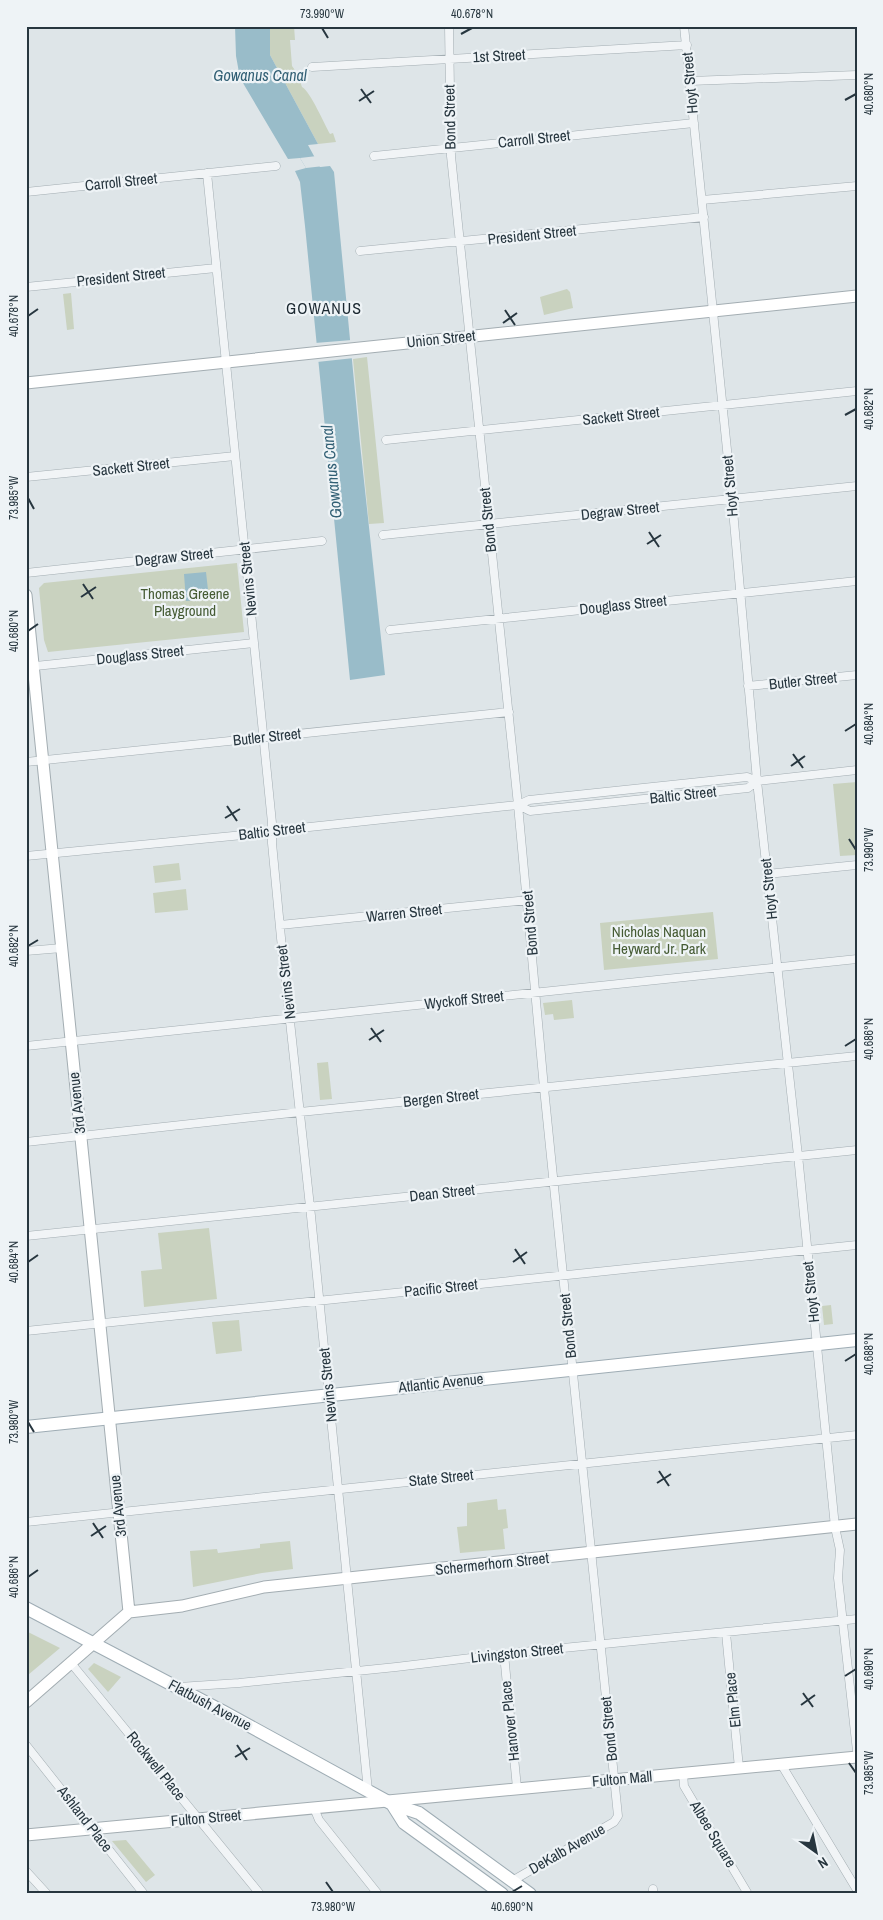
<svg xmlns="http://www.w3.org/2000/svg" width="883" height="1920" font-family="'Archivo Narrow',sans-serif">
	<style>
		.green { fill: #c9d2bf }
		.water { fill: #99bcc9 }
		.pier { fill: #dee5e8 }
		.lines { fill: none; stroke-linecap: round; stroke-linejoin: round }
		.street-casing { stroke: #a3adb2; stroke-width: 9 }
		.secondary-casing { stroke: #a3adb2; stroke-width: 13 }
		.primary-casing { stroke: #9eacb4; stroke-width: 14 }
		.street { stroke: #f1f4f6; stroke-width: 8 }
		.secondary { stroke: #fff; stroke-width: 11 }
		.primary { stroke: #fff; stroke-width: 12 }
		.ticks { fill: none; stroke: #27363f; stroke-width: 2 }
		.labels { text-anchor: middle; stroke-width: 4.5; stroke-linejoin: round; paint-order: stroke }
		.street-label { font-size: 15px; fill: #27363f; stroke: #eef3f6 }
		.park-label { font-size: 15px; fill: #455b34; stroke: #eef3f6 }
		.water-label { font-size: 16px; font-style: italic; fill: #315f74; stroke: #eef3f6 }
		.neighbourhood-label { font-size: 16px; letter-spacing: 1px; fill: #1a2730; stroke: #eef3f6 }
		.neatline { fill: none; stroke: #27363f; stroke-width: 2 }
		.ticks-label { font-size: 12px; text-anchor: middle; fill: #27363f }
	</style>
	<rect width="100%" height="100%" fill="#dee5e8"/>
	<!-- green -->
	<path class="green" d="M 270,26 L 294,26 L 295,40 L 290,40 L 292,66 L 297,73 L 302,87 C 310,91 325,125 330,134 L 333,133 L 336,142 L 318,144 L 270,55 Z
		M 567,289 L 570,292 L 573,308 L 544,315 L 540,297 Z
		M 71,293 L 74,329 L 67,330 L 63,294 Z
		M 367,357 L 384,523 L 369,524 L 353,359 Z
		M 237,563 L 244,632 L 48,652 L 44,640 L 39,588 L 44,583 Z
		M 857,782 L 857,855 L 840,856 L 833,784 Z
		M 179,863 L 181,880 L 155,883 L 153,866 Z
		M 186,889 L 188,910 L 155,913 L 153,893 Z
		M 713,912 L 718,959 L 604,970 L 600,923 Z
		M 572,1000 L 574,1018 L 554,1020 L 553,1014 L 545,1015 L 543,1003 Z
		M 328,1062 L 332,1099 L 320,1100 L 317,1063 Z
		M 209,1228 L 217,1299 L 144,1307 L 141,1271 L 162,1269 L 158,1233 Z
		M 831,1305 L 833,1324 L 824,1325 L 822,1306 Z
		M 239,1320 L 242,1351 L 216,1354 L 212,1322 Z
		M 497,1499 L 498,1510 L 506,1509 L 508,1528 L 503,1529 L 505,1549 L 460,1553 L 457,1527 L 467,1526 L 467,1503 Z
		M 290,1541 L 293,1569 L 262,1573 L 193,1587 L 190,1551 L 217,1549 L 218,1553 L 260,1548 L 260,1544 Z
		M 26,1631 L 60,1648 L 28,1675 L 26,1672 Z
		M 94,1663 L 121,1677 L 108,1692 L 88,1669 Z
		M 126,1840 L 155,1875 L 146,1882 L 112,1841 Z"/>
	<!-- water -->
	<path class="water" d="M 235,26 L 270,26 L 270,55 L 318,144 L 308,145 L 320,167 L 330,166 L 334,172 L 360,444 L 385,675 L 350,680 L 305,226 L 300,182 L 295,171 L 306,168 L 300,158 L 288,159 L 240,78 L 236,56 Z
		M 206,572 L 209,599 L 186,601 L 184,574 Z"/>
	<!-- pier -->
	<path class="pier" d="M 317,156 L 321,164 L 330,163 L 333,165 L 306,168 L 300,158 Z
		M 352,340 L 354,358 L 317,362 L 315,343 Z"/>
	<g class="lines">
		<!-- street casing -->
		<g class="street-casing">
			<path id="street" d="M 449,26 L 451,156 L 518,805 L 544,1088 L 618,1816 L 614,1822 L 512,1881
				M 684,26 L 732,499 L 757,781 L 799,1165 L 835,1527 L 840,1550 L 838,1578 L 857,1751
				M 312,67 L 687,45
				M 690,81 L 857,75
				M 374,156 L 694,123
				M 207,173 L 272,823 L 272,843 L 281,938 L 311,1216 L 368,1791
				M 26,192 L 276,166
				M 702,200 L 857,186
				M 360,251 L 704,217
				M 26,287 L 216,268
				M 386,440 L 857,391
				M 26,477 L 235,456
				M 383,535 L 857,486
				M 26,573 L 322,541
				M 390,630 L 857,581
				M 26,667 L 254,643
				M 748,686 L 857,675
				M 26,762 L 509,712
				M 518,805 L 530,811 L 748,788 L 757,781
				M 26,856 L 264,833 L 281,830 L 518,805 L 529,800 L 747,777 L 757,781 L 857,770
				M 767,874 L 857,865
				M 280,925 L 528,900
				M 26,951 L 62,948
				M 26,1046 L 857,959
				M 26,1142 L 300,1112 L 857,1056
				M 26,1236 L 857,1150
				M 26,1331 L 857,1245
				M 26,1522 L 857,1435
				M 726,1633 L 739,1768
				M 504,1654 L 517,1788
				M 71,1663 L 260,1894
				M 179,1687 L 239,1683 L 396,1667 L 512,1653 L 857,1619
				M 26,1745 L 144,1894
				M 781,1764 L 857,1890
				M 683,1773 L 684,1786 L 748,1894
				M 314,1808 L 319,1820 L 378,1894
				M 26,1871 L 47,1894
				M 653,1889 L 653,1894"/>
		</g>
		<!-- secondary casing -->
		<g class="secondary-casing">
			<path id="secondary" d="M 26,383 L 857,296
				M 26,595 L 129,1612
				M 129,1612 L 182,1606 L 264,1587 L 857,1524
				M 26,1702 L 129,1612
				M 26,1835 L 857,1757"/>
		</g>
		<!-- primary casing -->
		<g class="primary-casing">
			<path id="primary" d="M 26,1427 L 857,1340
				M 26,1608 L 224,1712 L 392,1804 L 419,1813 L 530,1894
				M 392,1804 L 404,1823 L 502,1894"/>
		</g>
		<!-- street -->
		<use href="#street" class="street"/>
		<!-- secondary -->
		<use href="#secondary" class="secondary"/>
		<!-- primary -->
		<use href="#primary" class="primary"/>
	</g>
	<!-- ticks -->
	<path class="ticks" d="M 322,28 L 328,38M 461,34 L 472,28M 361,89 L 371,103M 845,100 L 856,94M 359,101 L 374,91M 505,310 L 515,325M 28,316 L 38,309M 503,323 L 517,313M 845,415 L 856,409M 28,498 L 34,509M 649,532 L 659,547M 647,544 L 661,535M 83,584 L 93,599M 81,597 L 96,587M 28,631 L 38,624M 845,731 L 856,724M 793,754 L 803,768M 791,766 L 805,756M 227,806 L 237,821M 225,818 L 240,809M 849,839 L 856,850M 28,946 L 38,940M 371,1028 L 381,1042M 369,1040 L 384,1030M 845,1046 L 856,1039M 515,1249 L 525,1264M 28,1262 L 38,1255M 513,1262 L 527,1252M 845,1361 L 856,1354M 28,1422 L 34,1432M 659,1471 L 669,1486M 657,1483 L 671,1474M 93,1523 L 103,1538M 91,1536 L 106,1526M 28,1577 L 38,1570M 845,1676 L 856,1669M 803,1693 L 813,1707M 801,1705 L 815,1695M 237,1745 L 247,1760M 235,1757 L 250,1748M 849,1763 L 856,1773M 326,1882 L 333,1892M 512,1892 L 522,1886"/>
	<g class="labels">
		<!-- street labels -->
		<g class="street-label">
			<text transform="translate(499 56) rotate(-3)" y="5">1st Street</text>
			<text transform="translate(690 83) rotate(-95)" y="5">Hoyt Street</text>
			<text transform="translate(450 117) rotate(-91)" y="5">Bond Street</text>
			<text transform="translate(534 139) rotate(-6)" y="5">Carroll Street</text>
			<text transform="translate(121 182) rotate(-6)" y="5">Carroll Street</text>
			<text transform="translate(532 235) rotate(-6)" y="5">President Street</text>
			<text transform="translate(121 277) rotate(-6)" y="5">President Street</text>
			<text transform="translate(441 339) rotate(-6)" y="5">Union Street</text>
			<text transform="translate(621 416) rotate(-6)" y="5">Sackett Street</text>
			<text transform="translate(131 467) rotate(-6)" y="5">Sackett Street</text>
			<text transform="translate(730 486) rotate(-95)" y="5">Hoyt Street</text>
			<text transform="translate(620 511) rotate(-6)" y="5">Degraw Street</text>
			<text transform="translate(488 520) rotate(-96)" y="5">Bond Street</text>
			<text transform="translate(174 557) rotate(-6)" y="5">Degraw Street</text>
			<text transform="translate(248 579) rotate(-96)" y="5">Nevins Street</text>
			<text transform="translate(623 605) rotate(-6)" y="5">Douglass Street</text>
			<text transform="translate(140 655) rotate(-6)" y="5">Douglass Street</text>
			<text transform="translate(803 681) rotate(-6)" y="5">Butler Street</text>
			<text transform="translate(267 737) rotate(-6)" y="5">Butler Street</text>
			<text transform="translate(683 795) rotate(-6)" y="5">Baltic Street</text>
			<text transform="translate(272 831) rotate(-7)" y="5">Baltic Street</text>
			<text transform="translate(769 889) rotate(-96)" y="5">Hoyt Street</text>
			<text transform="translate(404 913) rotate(-6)" y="5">Warren Street</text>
			<text transform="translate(530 923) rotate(-95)" y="5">Bond Street</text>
			<text transform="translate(286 982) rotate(-97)" y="5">Nevins Street</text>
			<text transform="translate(464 1000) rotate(-6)" y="5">Wyckoff Street</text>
			<text transform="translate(441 1098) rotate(-6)" y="5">Bergen Street</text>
			<text transform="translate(77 1103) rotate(-96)" y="5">3rd Avenue</text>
			<text transform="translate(442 1193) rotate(-6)" y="5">Dean Street</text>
			<text transform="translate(441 1288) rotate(-6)" y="5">Pacific Street</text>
			<text transform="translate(811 1292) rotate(-96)" y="5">Hoyt Street</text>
			<text transform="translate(568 1326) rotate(-96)" y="5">Bond Street</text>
			<text transform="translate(441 1383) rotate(-6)" y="5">Atlantic Avenue</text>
			<text transform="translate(328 1385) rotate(-96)" y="5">Nevins Street</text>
			<text transform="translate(441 1478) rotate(-6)" y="5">State Street</text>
			<text transform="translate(118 1506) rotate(-96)" y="5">3rd Avenue</text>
			<text transform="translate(492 1564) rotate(-6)" y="5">Schermerhorn Street</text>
			<text transform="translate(517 1653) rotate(-6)" y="5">Livingston Street</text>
			<text transform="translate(733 1700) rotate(-96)" y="5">Elm Place</text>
			<text transform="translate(210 1705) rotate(28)" y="5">Flatbush Avenue</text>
			<text transform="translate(510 1721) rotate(-96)" y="5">Hanover Place</text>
			<text transform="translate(609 1729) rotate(-96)" y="5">Bond Street</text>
			<text transform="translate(156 1766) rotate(51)" y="5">Rockwell Place</text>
			<text transform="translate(622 1779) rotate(-5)" y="5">Fulton Mall</text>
			<text transform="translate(206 1818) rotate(-5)" y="5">Fulton Street</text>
			<text transform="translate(85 1819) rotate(52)" y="5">Ashland Place</text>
			<text transform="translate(713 1834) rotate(59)" y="5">Albee Square</text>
			<text transform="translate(567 1849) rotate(-30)" y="5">DeKalb Avenue</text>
		</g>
		<!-- park labels -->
		<g class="park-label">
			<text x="185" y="599">Thomas Greene<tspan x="185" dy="17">Playground</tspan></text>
			<text x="659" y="937">Nicholas Naquan<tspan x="659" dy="17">Heyward Jr. Park</tspan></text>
		</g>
		<!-- water labels -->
		<g class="water-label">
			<text x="260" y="81">Gowanus Canal</text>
			<text transform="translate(331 472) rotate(-96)" y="6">Gowanus Canal</text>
		</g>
		<!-- neighbourhood labels -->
		<g class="neighbourhood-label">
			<text x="324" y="314">GOWANUS</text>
		</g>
	</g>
	<!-- border -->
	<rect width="883" height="1920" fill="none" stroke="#eef3f6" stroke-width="55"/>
	<!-- north arrow -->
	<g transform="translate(816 1852) rotate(147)" stroke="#eef3f6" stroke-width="4" paint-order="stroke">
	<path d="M0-4L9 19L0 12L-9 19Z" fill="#27363f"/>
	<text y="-8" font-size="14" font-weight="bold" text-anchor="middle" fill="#27363f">N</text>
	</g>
	<rect x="28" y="28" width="828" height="1864" class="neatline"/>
	<g class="ticks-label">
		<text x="322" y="18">73.990°W</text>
		<text x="472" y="18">40.678°N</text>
		<text transform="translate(869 94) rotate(-90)" y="4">40.680°N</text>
		<text transform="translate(14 316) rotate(-90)" y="4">40.678°N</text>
		<text transform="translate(869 409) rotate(-90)" y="4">40.682°N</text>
		<text transform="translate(14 498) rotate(-90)" y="4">73.985°W</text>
		<text transform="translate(14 631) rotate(-90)" y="4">40.680°N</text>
		<text transform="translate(869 724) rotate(-90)" y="4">40.684°N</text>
		<text transform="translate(869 850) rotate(-90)" y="4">73.990°W</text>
		<text transform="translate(14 946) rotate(-90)" y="4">40.682°N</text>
		<text transform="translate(869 1039) rotate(-90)" y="4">40.686°N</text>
		<text transform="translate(14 1262) rotate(-90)" y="4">40.684°N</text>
		<text transform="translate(869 1354) rotate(-90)" y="4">40.688°N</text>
		<text transform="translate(14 1422) rotate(-90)" y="4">73.980°W</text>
		<text transform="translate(14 1577) rotate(-90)" y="4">40.686°N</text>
		<text transform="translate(869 1669) rotate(-90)" y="4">40.690°N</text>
		<text transform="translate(869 1773) rotate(-90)" y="4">73.985°W</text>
		<text x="333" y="1911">73.980°W</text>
		<text x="512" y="1911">40.690°N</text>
	</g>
</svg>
